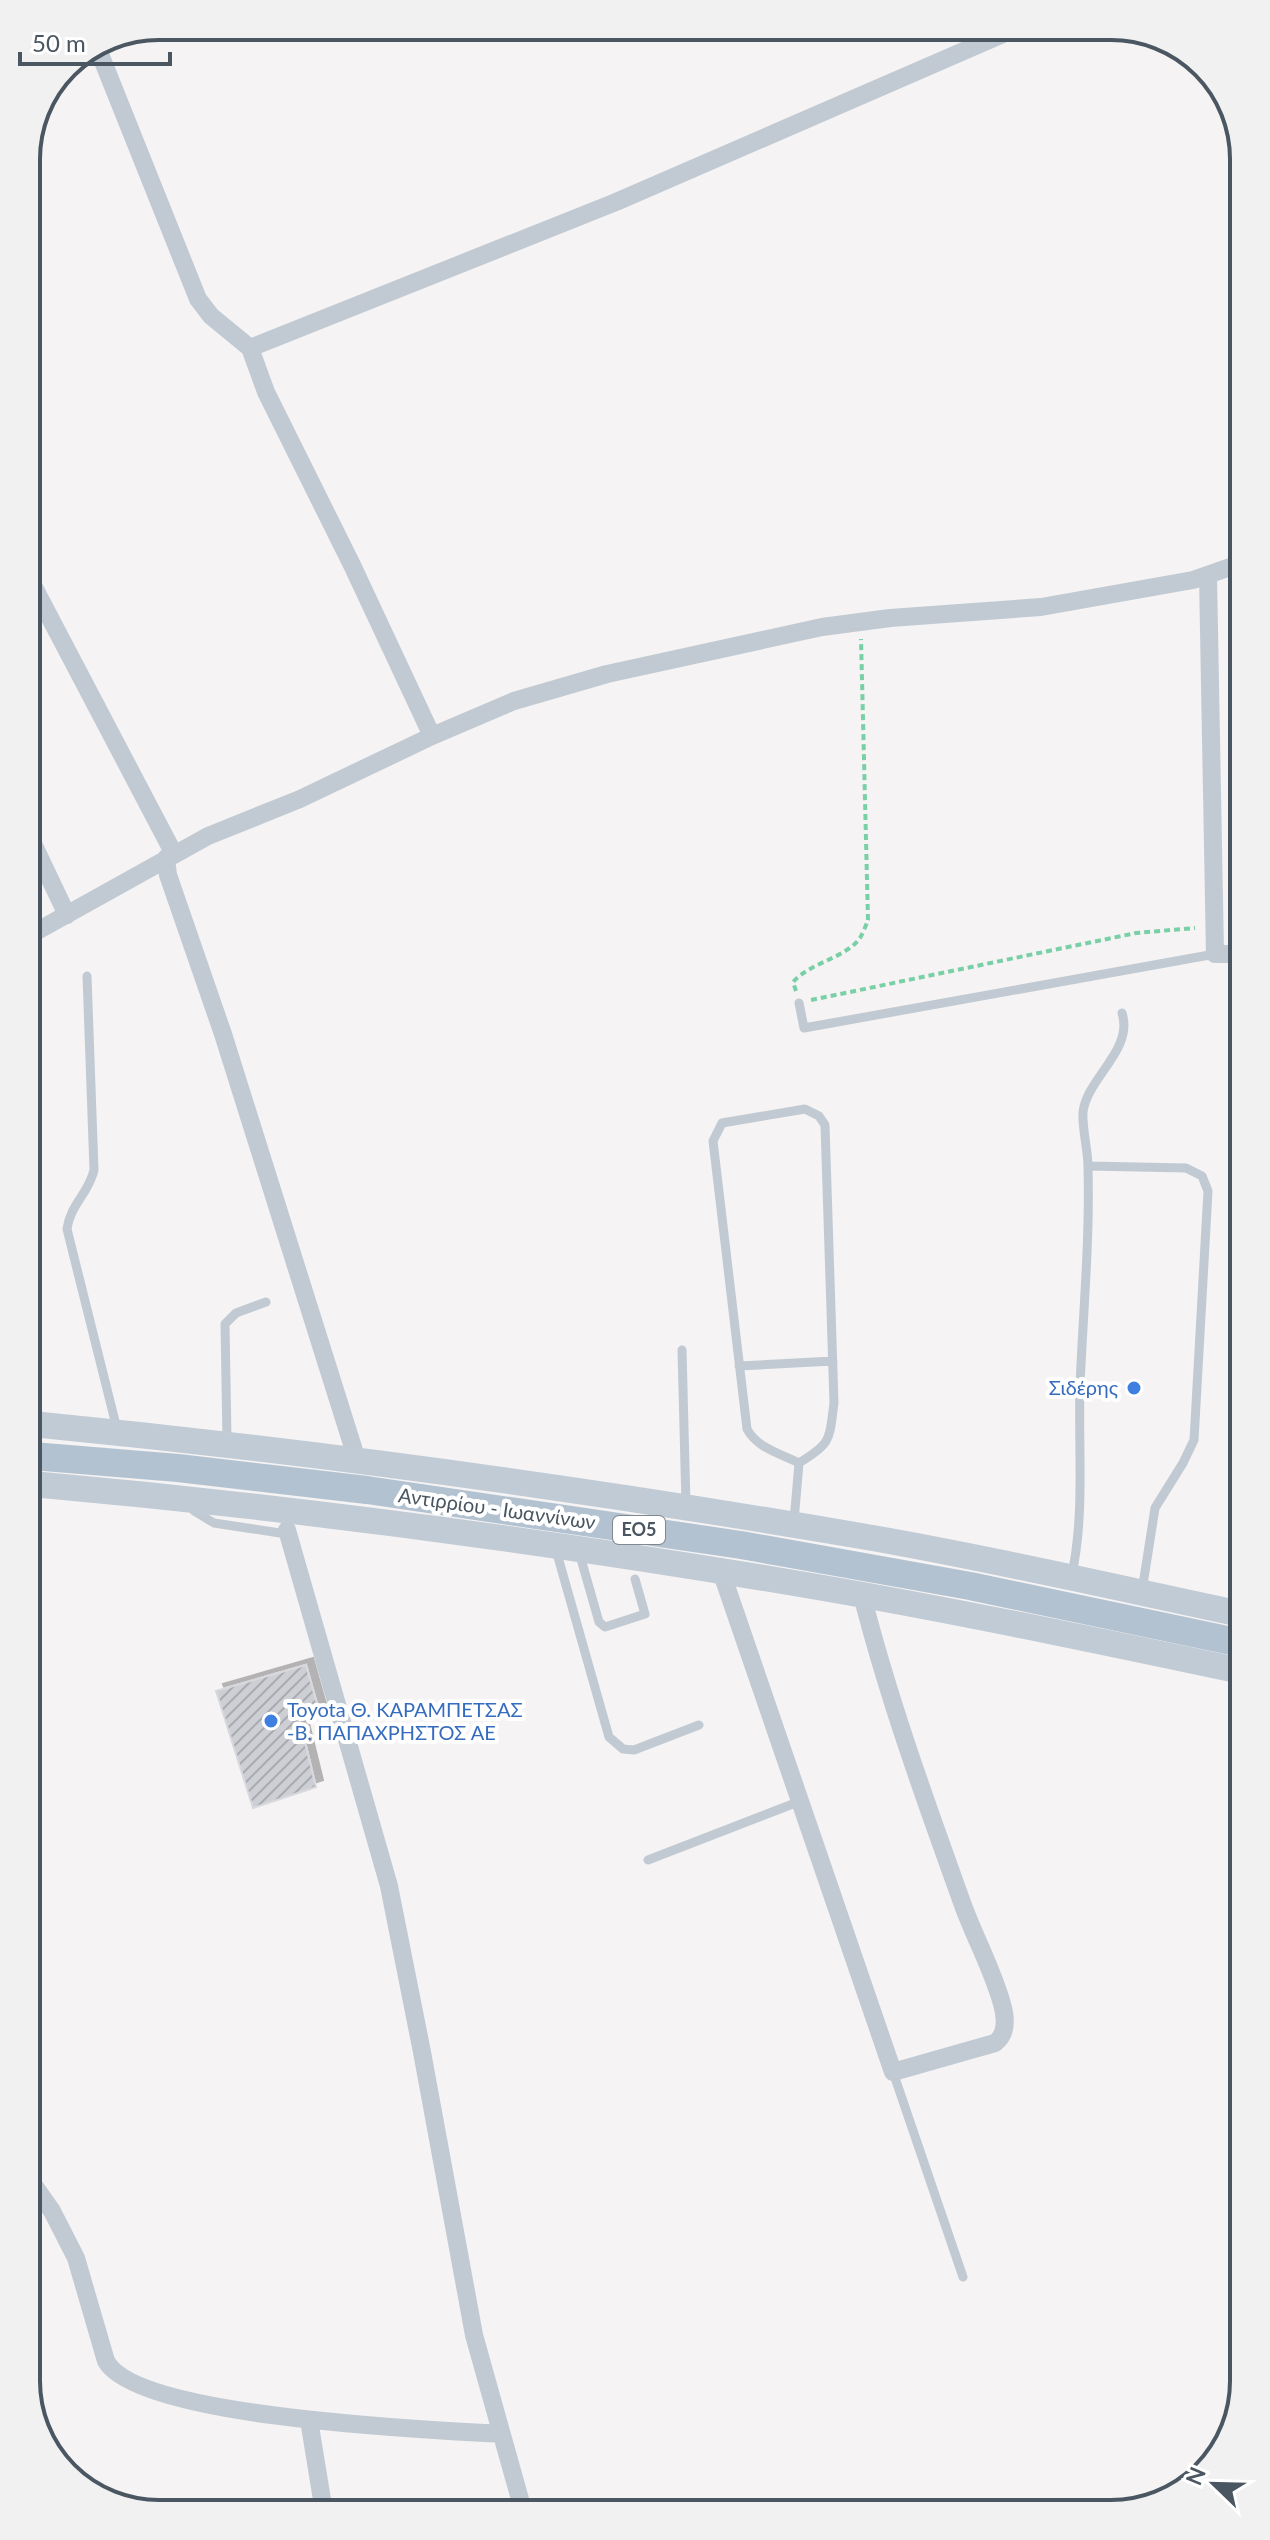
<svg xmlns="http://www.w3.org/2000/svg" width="1270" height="2540" font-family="Lato,sans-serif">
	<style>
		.building { fill: url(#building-hatch); stroke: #d7d9de; stroke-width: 2; filter: url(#shadow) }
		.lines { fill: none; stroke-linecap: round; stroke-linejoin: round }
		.path { stroke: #7ad0a6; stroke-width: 4; stroke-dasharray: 6 4; stroke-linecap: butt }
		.lane { stroke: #c1cad2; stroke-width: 9 }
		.street { stroke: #c1cad2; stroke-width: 18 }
		.secondary { stroke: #c1cbd6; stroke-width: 26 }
		.primary { stroke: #b3c2d1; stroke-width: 28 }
		.shop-dot { fill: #3f7fe0; stroke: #fff; stroke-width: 3 }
		.labels { text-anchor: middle; stroke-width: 8; stroke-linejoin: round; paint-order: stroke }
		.shield { fill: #fff; stroke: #808990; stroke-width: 2 }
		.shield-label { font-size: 18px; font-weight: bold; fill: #4a5661 }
		.shop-label { font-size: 20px; fill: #366cbe; stroke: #fff; text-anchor: end }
		.street-label { font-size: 20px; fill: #4a5661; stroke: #fff }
		.rim { fill: none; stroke: #4a5661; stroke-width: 4 }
	</style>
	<defs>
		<pattern id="building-hatch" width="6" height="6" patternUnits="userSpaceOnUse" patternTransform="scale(2)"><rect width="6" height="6" fill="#cdcfd5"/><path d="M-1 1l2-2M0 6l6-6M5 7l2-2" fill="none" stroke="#a8abb0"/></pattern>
		<filter id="shadow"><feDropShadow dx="7" dy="-7" stdDeviation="0" flood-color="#0004"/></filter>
	</defs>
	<rect width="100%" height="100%" fill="#f5f3f3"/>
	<!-- building -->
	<path class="building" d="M 306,1665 L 319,1711 L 298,1714 L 316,1787 L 253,1808 L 216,1691 Z"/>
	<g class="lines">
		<!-- path -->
		<path class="path" d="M 1037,34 L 1052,27
			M 796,991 L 793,982 C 811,962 846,958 860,938 C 863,933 866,925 868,920 L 861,639
			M 811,1000 L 1136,933 L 1195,928"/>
		<!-- lane -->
		<path class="lane" d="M 87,976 L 94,1170 C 89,1193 70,1205 67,1229 L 117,1429
			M 799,1003 L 804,1028 L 1215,954
			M 1088,1166 L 1186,1168 L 1202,1176 L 1208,1191 L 1194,1440 L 1183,1463 L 1155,1508 L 1142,1591
			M 682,1350 L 686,1505
			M 739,1366 L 833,1361
			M 227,1441 L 225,1324 L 236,1313 L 266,1302
			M 193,1505 L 194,1511 L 214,1523 L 280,1533 L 288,1529
			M 794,1521 L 799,1463 C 832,1443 829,1440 834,1403 L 825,1125 L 819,1116 L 805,1109 L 722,1123 L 713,1141 L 747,1429 C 757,1448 781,1454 799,1463
			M 556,1550 L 609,1737 L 623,1749 L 634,1750 L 699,1725
			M 579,1552 L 599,1622 L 605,1627 L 645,1614 L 635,1579
			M 1072,1574 C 1085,1512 1078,1449 1080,1386 C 1083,1313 1090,1240 1088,1167 C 1088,1149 1082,1130 1083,1112 C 1087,1078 1134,1050 1122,1013
			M 648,1860 L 798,1802
			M 893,2072 L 963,2277"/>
		<!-- street -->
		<path class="street" d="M 96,44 L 198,299 L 211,316 L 250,348 L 266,392 L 352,565 L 432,736
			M 250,348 L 616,202 L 1019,27
			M 28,576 L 174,854
			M 1208,576 L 1215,954 L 1238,954
			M 29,835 L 67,915
			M 166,858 L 168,875 L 223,1034 L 357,1460
			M 30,935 L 208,836 L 300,799 L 432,736 L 514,701 L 607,674 L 822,627 L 890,618 L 1041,607 L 1193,580 L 1236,565
			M 287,1530 L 389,1886 L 422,2052 L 474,2335 L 523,2510
			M 721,1571 L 893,2072 L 995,2043 C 1007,2034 1006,2018 1002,2004 C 993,1971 976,1940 964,1908 C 927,1805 889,1701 862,1595
			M 35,2187 L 52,2211 L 76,2258 L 106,2361 C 137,2418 432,2430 501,2434
			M 309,2420 L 324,2512"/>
		<!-- secondary -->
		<path class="secondary" d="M 32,1424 C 309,1451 586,1489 861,1536 C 988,1558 1114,1587 1241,1614
			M 32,1484 C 289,1507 546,1541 800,1584 C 948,1609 1094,1640 1241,1671"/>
		<!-- primary -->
		<path class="primary" d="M 32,1456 L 178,1468 L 367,1490 L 741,1545 L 970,1586 L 1241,1643"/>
	</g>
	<!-- markers -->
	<g class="shop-dot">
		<circle cx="1134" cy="1388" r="8"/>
		<circle cx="271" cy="1721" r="8"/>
	</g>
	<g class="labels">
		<!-- shield labels -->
		<rect class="shield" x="613" y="1516" width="52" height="28" rx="6"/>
		<g class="shield-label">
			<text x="639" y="1536">ΕΟ5</text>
		</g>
		<!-- shop labels -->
		<g class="shop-label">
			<text x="1118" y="1395">Σιδέρης</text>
			<text x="287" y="1717" text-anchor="start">Toyota Θ. ΚΑΡΑΜΠΕΤΣΑΣ<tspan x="287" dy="23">-Β. ΠΑΠΑΧΡΗΣΤΟΣ ΑΕ</tspan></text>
		</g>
		<!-- street labels -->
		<g class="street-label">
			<text transform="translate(497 1509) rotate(8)" y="7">Αντιρρίου - Ιωαννίνων</text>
		</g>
	</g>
	<!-- crop -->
	<path d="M0 0H1270V2540H0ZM159 40H1111A119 119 0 0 1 1230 159V2381A119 119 0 0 1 1111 2500H159A119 119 0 0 1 40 2381V159A119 119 0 0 1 159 40Z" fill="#f1f1f2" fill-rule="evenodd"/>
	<path class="rim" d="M159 40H1111A119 119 0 0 1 1230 159V2381A119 119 0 0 1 1111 2500H159A119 119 0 0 1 40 2381V159A119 119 0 0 1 159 40Z"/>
	<!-- north arrow -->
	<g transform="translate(1214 2484) rotate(293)" stroke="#ffffff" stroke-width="6" paint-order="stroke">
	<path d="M0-6L14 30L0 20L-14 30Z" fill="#4a5661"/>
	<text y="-12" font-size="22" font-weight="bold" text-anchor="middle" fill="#4a5661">N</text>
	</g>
	<!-- scale -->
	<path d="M20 52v12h150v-12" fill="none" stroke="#4a5661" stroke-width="4"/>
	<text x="32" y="52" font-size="24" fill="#4a5661" stroke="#ffffff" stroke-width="6" paint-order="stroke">50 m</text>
</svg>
